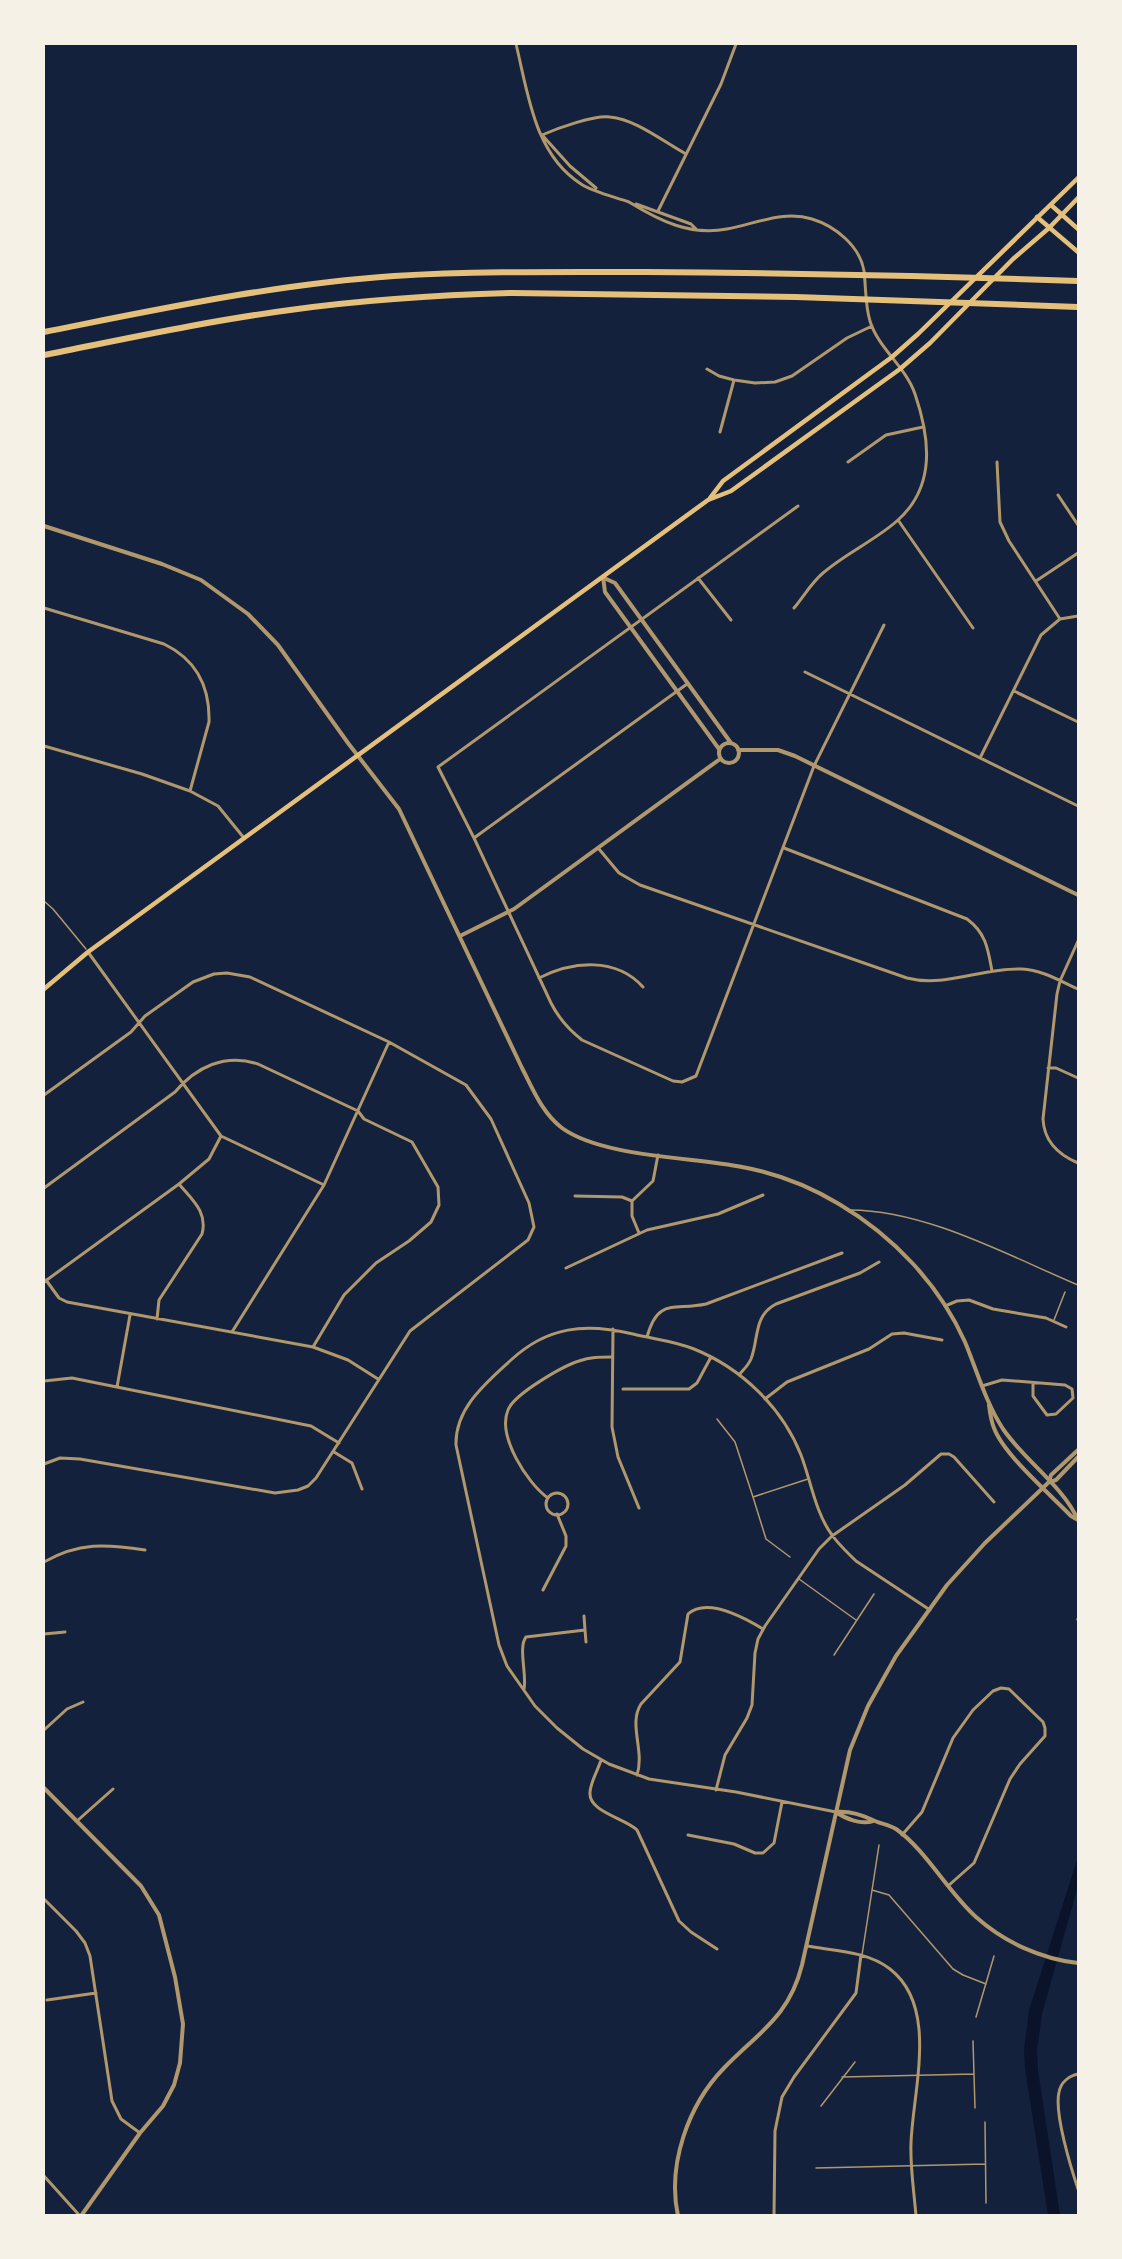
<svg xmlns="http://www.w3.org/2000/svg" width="1122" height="2259" font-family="'Public Sans',sans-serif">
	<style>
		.water { fill: #0b132b }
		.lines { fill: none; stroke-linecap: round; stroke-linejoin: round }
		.service { stroke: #b1986c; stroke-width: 1.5 }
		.minor { stroke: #b1986c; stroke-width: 3 }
		.tertiary { stroke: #b1986c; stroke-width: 4 }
		.secondary { stroke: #e5c07b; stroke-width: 4.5 }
		.motorway { stroke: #e5c07b; stroke-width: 6 }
	</style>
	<rect width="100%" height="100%" fill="#14213d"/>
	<!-- water -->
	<path class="water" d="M 1078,1857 L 1078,1886 L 1042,2014 L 1037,2051 L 1038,2070 L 1060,2215 L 1048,2215 L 1025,2069 L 1024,2050 L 1029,2010 Z"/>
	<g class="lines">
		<!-- service -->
		<path class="service" d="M 44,901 L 53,909 L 86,949
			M 850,1210 C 926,1210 1009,1256 1078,1285
			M 1054,1320 L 1065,1292
			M 717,1419 L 735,1442 L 753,1497 L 808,1479
			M 753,1497 L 766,1539 L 790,1557
			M 799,1579 L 856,1620
			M 1077,1619 L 1078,1622
			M 834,1655 L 874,1594
			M 872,1890 L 889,1895 L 953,1969 L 963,1975 L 986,1984
			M 862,1955 L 879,1845
			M 976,2017 L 994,1956
			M 973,2041 L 975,2108
			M 842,2077 L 974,2074
			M 821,2106 L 855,2062
			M 985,2122 L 986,2203
			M 816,2168 L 985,2164"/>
		<!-- minor -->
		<path class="minor" d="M 516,44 C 528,93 534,154 581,184 C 593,192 615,197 629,202
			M 542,135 C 558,128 594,115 610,117 C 635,119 664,142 686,154
			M 543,136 L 570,166 L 596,188
			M 629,202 C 660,221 690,236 727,229 C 755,224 783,210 812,219 C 835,226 860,246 864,271 C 866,287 865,305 870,321 C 878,348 906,367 915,394 C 930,438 936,486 898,520 C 876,540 846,553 823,573 C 812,582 804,596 794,608
			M 636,204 L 691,224 L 697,230
			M 658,211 L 721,84 L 736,44
			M 707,369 L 719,376 L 734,380 L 755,383 L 775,382 L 792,376 L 847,338 L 872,326
			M 720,432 L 734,380
			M 848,462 L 886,435 L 923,427
			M 997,462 L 1000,522 L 1009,541 L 1060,619
			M 1058,495 L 1078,525
			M 798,506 L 438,767 L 474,838 L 551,1003 C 559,1019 568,1029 582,1040 L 673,1081 L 682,1082 L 696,1076 L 814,766 L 884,625
			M 898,520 L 973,628
			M 698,578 L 731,620
			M 1036,581 L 1078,553
			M 44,608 L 164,644 C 197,660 210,687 209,722 L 190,791
			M 805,672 L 1078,806
			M 1014,691 L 1078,722
			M 44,746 L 142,774 L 190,791 L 218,806 L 244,838
			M 980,758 L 1041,635 L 1060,619 L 1078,616
			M 474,838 L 687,684
			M 784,848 L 967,919 C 986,933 988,949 992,971
			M 599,849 L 619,873 L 640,885 L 907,978 C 945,988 984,967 1022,969 C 1042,970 1060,981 1078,989
			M 1078,941 L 1060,981 L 1057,994 L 1043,1119 C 1044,1141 1059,1155 1078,1163
			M 88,952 L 221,1136 L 324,1185
			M 539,978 C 573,961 616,957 643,987
			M 1048,1068 L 1056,1068 L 1078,1078
			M 44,1095 L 131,1032 L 145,1016 L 193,982 L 214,974 L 227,973 L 250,977 L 389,1042 L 466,1085 L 491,1119 L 529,1203 L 534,1227 L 528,1240 L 410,1331 L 316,1478 L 308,1486 L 298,1490 L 275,1493 L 80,1459 L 60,1458 L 44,1464
			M 44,1188 L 175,1092 C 196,1067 225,1053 258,1064 L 358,1111 L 364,1119 L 412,1142 L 438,1187 L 439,1205 L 431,1222 L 409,1241 L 376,1263 L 344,1295 L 313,1347
			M 575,1196 L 622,1197 L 632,1201
			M 639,1233 L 632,1216 L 632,1201 L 653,1181 L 658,1155
			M 566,1268 L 647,1230 L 718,1214 L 763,1195
			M 46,1280 L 59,1298 L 67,1302 L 313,1347 L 348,1360 L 378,1379
			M 44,1282 L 179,1184 L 209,1159 L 221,1136
			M 945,1306 L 957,1301 L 969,1300 L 993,1309 L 1046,1318 L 1066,1327
			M 157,1319 L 159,1300 L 202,1234 C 208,1212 192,1200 179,1184
			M 613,1329 L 612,1427 L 618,1457 L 639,1508
			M 232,1332 L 324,1185 L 389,1042
			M 647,1337 C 658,1297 674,1311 706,1304 L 842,1253
			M 739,1375 C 743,1370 748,1366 751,1359 C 759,1339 753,1316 776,1304 L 860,1273 L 879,1262
			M 44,1381 L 72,1378 L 311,1426 L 339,1443
			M 982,1386 L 1002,1380 L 1065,1385 L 1072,1389 L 1073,1398 L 1056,1414 L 1047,1415 L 1033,1396 L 1033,1383
			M 117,1387 L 130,1315
			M 623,1389 L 689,1389 L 697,1383 L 711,1357
			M 765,1399 L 787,1382 L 869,1349 L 892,1334 L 904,1333 L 942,1340
			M 334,1452 L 352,1463 L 362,1489
			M546 1504a11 11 0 1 1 22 0a11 11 0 1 1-22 0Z
			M 548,1498 C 527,1483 497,1436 508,1410 C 514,1394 563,1366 579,1361 C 590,1357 600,1357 611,1357
			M 44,1562 C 79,1542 106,1544 145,1550
			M 543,1590 L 566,1546 L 566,1536 L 557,1514
			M 584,1616 L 585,1630
			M 44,1634 L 65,1632
			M 524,1689 C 527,1675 518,1647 526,1637 L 585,1630 L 586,1642
			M 44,1730 L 67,1709 L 83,1702
			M 601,1760 C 598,1770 591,1781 590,1792 C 588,1812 625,1818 637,1830 L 679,1921 L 691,1932 L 717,1949
			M 637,1775 C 645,1751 628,1724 641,1704 L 680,1662 L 688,1614 C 707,1597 745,1618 763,1629
			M 716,1790 L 725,1755 L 747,1718 L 752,1705 L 755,1653 L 758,1639 L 765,1626 L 819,1549 L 832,1536 L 905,1485 L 941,1454 L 949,1454 L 954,1457 L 994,1502
			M 836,1812 L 736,1792 L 649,1779 L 609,1764 L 583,1749 L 557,1728 L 535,1706 L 507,1666 L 499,1645 L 456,1445 C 455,1408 486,1383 511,1360 C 548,1326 585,1323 633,1334 C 653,1339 675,1341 694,1349 C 741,1368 782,1407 801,1455 C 811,1481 815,1512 832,1535 C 839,1545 848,1553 856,1561 L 930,1610
			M 77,1821 L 113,1789
			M 688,1835 L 734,1844 L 755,1853 L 763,1853 L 774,1843 L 782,1802
			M 902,1835 L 922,1812 L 953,1738 L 973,1710 L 993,1691 L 1001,1688 L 1009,1689 L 1043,1722 L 1045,1728 L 1045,1736 L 1020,1764 L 1010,1779 L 974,1863 L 948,1886
			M 44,1899 L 76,1931 L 85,1943 L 90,1956 L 112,2101 L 121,2119 L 140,2133
			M 807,1946 C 834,1951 867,1951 890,1969 C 939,2007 913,2089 911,2143 C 910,2167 914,2191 916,2216
			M 47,2000 L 96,1993
			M 1078,2074 C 1069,2076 1061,2082 1059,2092 C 1054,2113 1071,2168 1078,2189
			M 44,2176 L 80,2216
			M 774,2216 L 775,2131 L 782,2097 L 794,2077 L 856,1993 L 861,1955"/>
		<!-- tertiary -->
		<path class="tertiary" d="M 44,526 L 162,564 L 201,580 L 248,614 L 278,645 L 348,743 L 399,809 L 522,1068 C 533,1089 542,1113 562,1128 C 602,1157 691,1157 742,1167 C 775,1173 809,1186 839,1204 C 893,1236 939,1284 965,1342 C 977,1371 986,1403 1003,1429 C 1025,1461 1063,1486 1078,1520
			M 603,577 L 605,592 L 719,749
			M 604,578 L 615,583 L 731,743
			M719 753a10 10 0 1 1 20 0a10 10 0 1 1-20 0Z
			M 738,750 L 778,750 L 795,756 L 1078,895
			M 460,936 L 514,909 L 720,759
			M 989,1405 C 990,1413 991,1421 994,1428 C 1004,1455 1050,1494 1071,1516 L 1078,1520
			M 1050,1482 L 1056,1480 L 1078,1457
			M 44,1788 L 141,1886 L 159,1915 L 175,1977 L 183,2024 L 180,2063 L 174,2085 L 163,2106 L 140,2133 L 81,2216
			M 836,1812 C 851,1811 862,1815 875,1821 C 882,1824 889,1825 896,1829 C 925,1849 948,1892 976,1917 C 1004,1942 1041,1959 1078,1963
			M 836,1812 C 846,1819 861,1825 873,1821
			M 678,2216 C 667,2165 688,2105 724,2068 C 759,2032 789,2017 802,1965 L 850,1750 L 868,1706 L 896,1656 L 947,1585 L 985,1543 L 1049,1482 L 1051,1475 L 1078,1450"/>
		<!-- secondary -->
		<path class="secondary" d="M 1051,205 L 1078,229
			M 1037,217 L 1078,252
			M 710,498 L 723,481 L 892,357 L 918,334 L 1078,178
			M 44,989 L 88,952 L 708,500 L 731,491 L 900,369 L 930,343 L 1013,259 L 1049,228 L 1078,198"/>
		<!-- motorway -->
		<path class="motorway" d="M 44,332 C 160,309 276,284 394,276 C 478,271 561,272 645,272 C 790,273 934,276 1078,281
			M 44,355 C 125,339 207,321 290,310 C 363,300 438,295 512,293 L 796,297 L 1078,307"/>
	</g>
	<!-- border -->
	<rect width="1122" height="2259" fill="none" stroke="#f6f1e7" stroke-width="90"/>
</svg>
